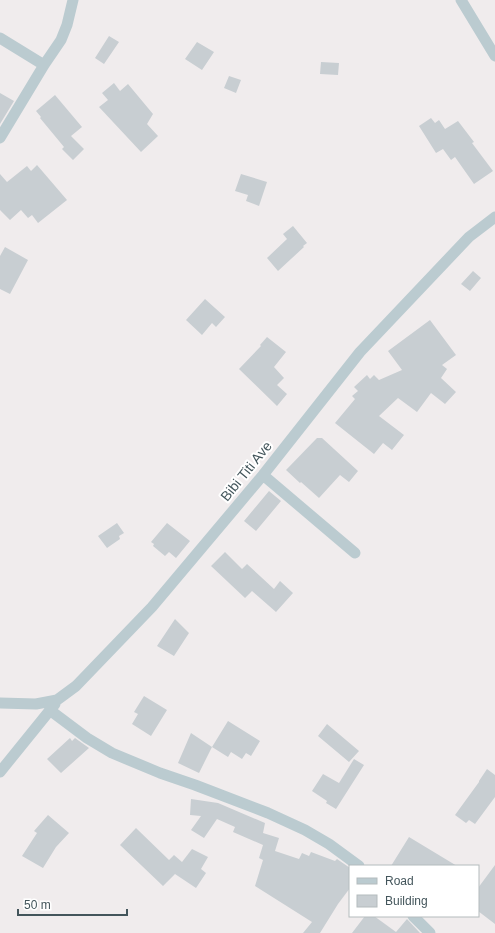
<svg xmlns="http://www.w3.org/2000/svg" width="495" height="933" font-family="Helvetica,sans-serif">
	<style>
		.building { fill: #c8ced2 }
		.lines { fill: none; stroke-linecap: round; stroke-linejoin: round }
		.street { stroke: #bbcbd0; stroke-width: 11 }
		.labels { text-anchor: middle; stroke-width: 4; stroke-linejoin: round; paint-order: stroke }
		.street-label { font-size: 14px; fill: #43555b; stroke: #fff }
	</style>
	<rect width="100%" height="100%" fill="#f0eced"/>
	<!-- building -->
	<path class="building" d="M 109,36 L 119,42 L 104,64 L 95,58 Z
		M 197,42 L 214,52 L 202,70 L 185,59 Z
		M 321,62 L 339,63 L 338,75 L 320,74 Z
		M 229,76 L 241,80 L 236,93 L 224,88 Z
		M 114,83 L 120,91 L 128,84 L 153,114 L 147,124 L 158,136 L 141,152 L 99,107 L 108,100 L 102,93 Z
		M 0,93 L 14,101 L 0,124 Z
		M 55,95 L 82,127 L 71,136 L 84,149 L 73,160 L 62,149 L 64,147 L 40,118 L 41,117 L 36,111 Z
		M 431,118 L 435,123 L 439,120 L 445,129 L 458,121 L 474,142 L 472,143 L 493,171 L 474,184 L 455,157 L 451,160 L 443,149 L 436,153 L 419,126 Z
		M 37,165 L 67,200 L 38,223 L 32,215 L 28,218 L 21,210 L 10,220 L 0,210 L 0,174 L 7,182 L 27,166 L 31,171 Z
		M 241,174 L 267,182 L 259,206 L 246,201 L 248,195 L 235,191 Z
		M 293,226 L 307,243 L 303,246 L 304,247 L 278,271 L 267,258 L 287,239 L 283,234 Z
		M 5,247 L 28,260 L 10,294 L 0,289 L 0,256 Z
		M 473,271 L 481,278 L 470,291 L 461,284 Z
		M 205,299 L 225,317 L 216,327 L 212,323 L 202,335 L 186,320 Z
		M 430,320 L 456,355 L 442,365 L 447,369 L 441,378 L 456,392 L 445,404 L 431,393 L 417,412 L 398,398 L 379,416 L 404,435 L 392,450 L 383,443 L 374,454 L 335,423 L 355,399 L 352,396 L 358,391 L 354,387 L 367,375 L 370,379 L 374,375 L 379,380 L 402,370 L 388,351 Z
		M 267,337 L 286,352 L 274,367 L 284,378 L 277,385 L 287,394 L 277,406 L 239,369 L 261,346 L 260,345 Z
		M 317,438 L 322,438 L 358,471 L 349,482 L 340,475 L 319,498 L 301,482 L 300,483 L 286,470 Z
		M 269,491 L 281,501 L 256,531 L 244,521 Z
		M 117,523 L 124,533 L 119,536 L 120,539 L 107,548 L 98,536 Z
		M 167,523 L 190,541 L 176,558 L 169,552 L 165,556 L 153,546 L 154,544 L 151,542 Z
		M 225,552 L 242,569 L 247,564 L 274,589 L 280,581 L 293,593 L 276,612 L 252,591 L 245,598 L 211,566 Z
		M 175,619 L 189,633 L 174,656 L 157,646 Z
		M 144,696 L 167,710 L 151,736 L 132,724 L 138,714 L 134,712 Z
		M 228,721 L 260,741 L 251,756 L 246,753 L 242,759 L 231,752 L 228,757 L 212,747 Z
		M 327,724 L 359,751 L 349,762 L 318,736 Z
		M 191,733 L 212,747 L 199,773 L 178,763 Z
		M 70,738 L 72,741 L 75,738 L 89,748 L 61,773 L 47,759 Z
		M 354,759 L 364,765 L 336,809 L 326,803 L 327,801 L 312,791 L 323,774 L 339,783 Z
		M 487,769 L 495,775 L 495,797 L 475,824 L 469,820 L 466,823 L 455,815 L 479,782 L 479,781 Z
		M 191,799 L 218,803 L 265,823 L 263,833 L 279,838 L 275,851 L 299,859 L 302,853 L 309,856 L 311,852 L 335,861 L 337,859 L 350,868 L 350,888 L 338,904 L 320,933 L 303,933 L 312,922 L 255,886 L 263,860 L 259,858 L 263,845 L 233,832 L 235,827 L 217,819 L 204,838 L 191,830 L 201,816 L 190,815 Z
		M 48,815 L 69,833 L 56,847 L 43,868 L 22,856 L 37,833 L 34,831 Z
		M 136,828 L 169,860 L 174,855 L 182,862 L 192,849 L 208,857 L 201,869 L 206,873 L 196,888 L 175,874 L 163,886 L 120,845 Z
		M 409,837 L 457,866 L 391,866 Z
		M 495,865 L 495,924 L 478,911 L 478,888 Z
		M 365,916 L 374,916 L 396,932 L 407,919 L 420,933 L 352,933 Z"/>
	<g class="lines">
		<!-- street -->
		<path class="street" d="M 461,0 L 495,56
			M 0,38 L 44,65
			M 0,138 L 44,65 L 61,40 L 67,25 L 73,0
			M 263,475 L 355,553
			M 0,703 L 36,704 L 57,700 L 76,686 L 152,607 L 263,475 L 360,352 L 469,237 L 495,217
			M 51,711 L 87,738 L 112,753 L 160,773 L 195,785 L 268,813 L 305,830 L 329,844 L 359,866
			M 0,772 L 55,704
			M 413,916 L 430,933"/>
	</g>
	<g class="labels">
		<!-- street labels -->
		<g class="street-label">
			<text transform="translate(246 471) rotate(-51)" y="5">Bibi Titi Ave</text>
		</g>
	</g>
	<!-- legend -->
	<rect x="349" y="865" width="130" height="52" fill="#ffffff" stroke="#b4bbbd"/>
	<rect x="357" y="878" width="20" height="6" fill="#bbcbd0" stroke="#b4bbbd"/>
	<text x="385" y="885" font-size="12" fill="#43555b">Road</text>
	<rect x="357" y="895" width="20" height="12" fill="#c8ced2" stroke="#b4bbbd"/>
	<text x="385" y="905" font-size="12" fill="#43555b">Building</text>
	<!-- scale -->
	<path d="M18 909v6h109v-6" fill="none" stroke="#43555b" stroke-width="2"/>
	<text x="24" y="909" font-size="12" fill="#43555b" stroke="#ffffff" stroke-width="3" paint-order="stroke">50 m</text>
</svg>
